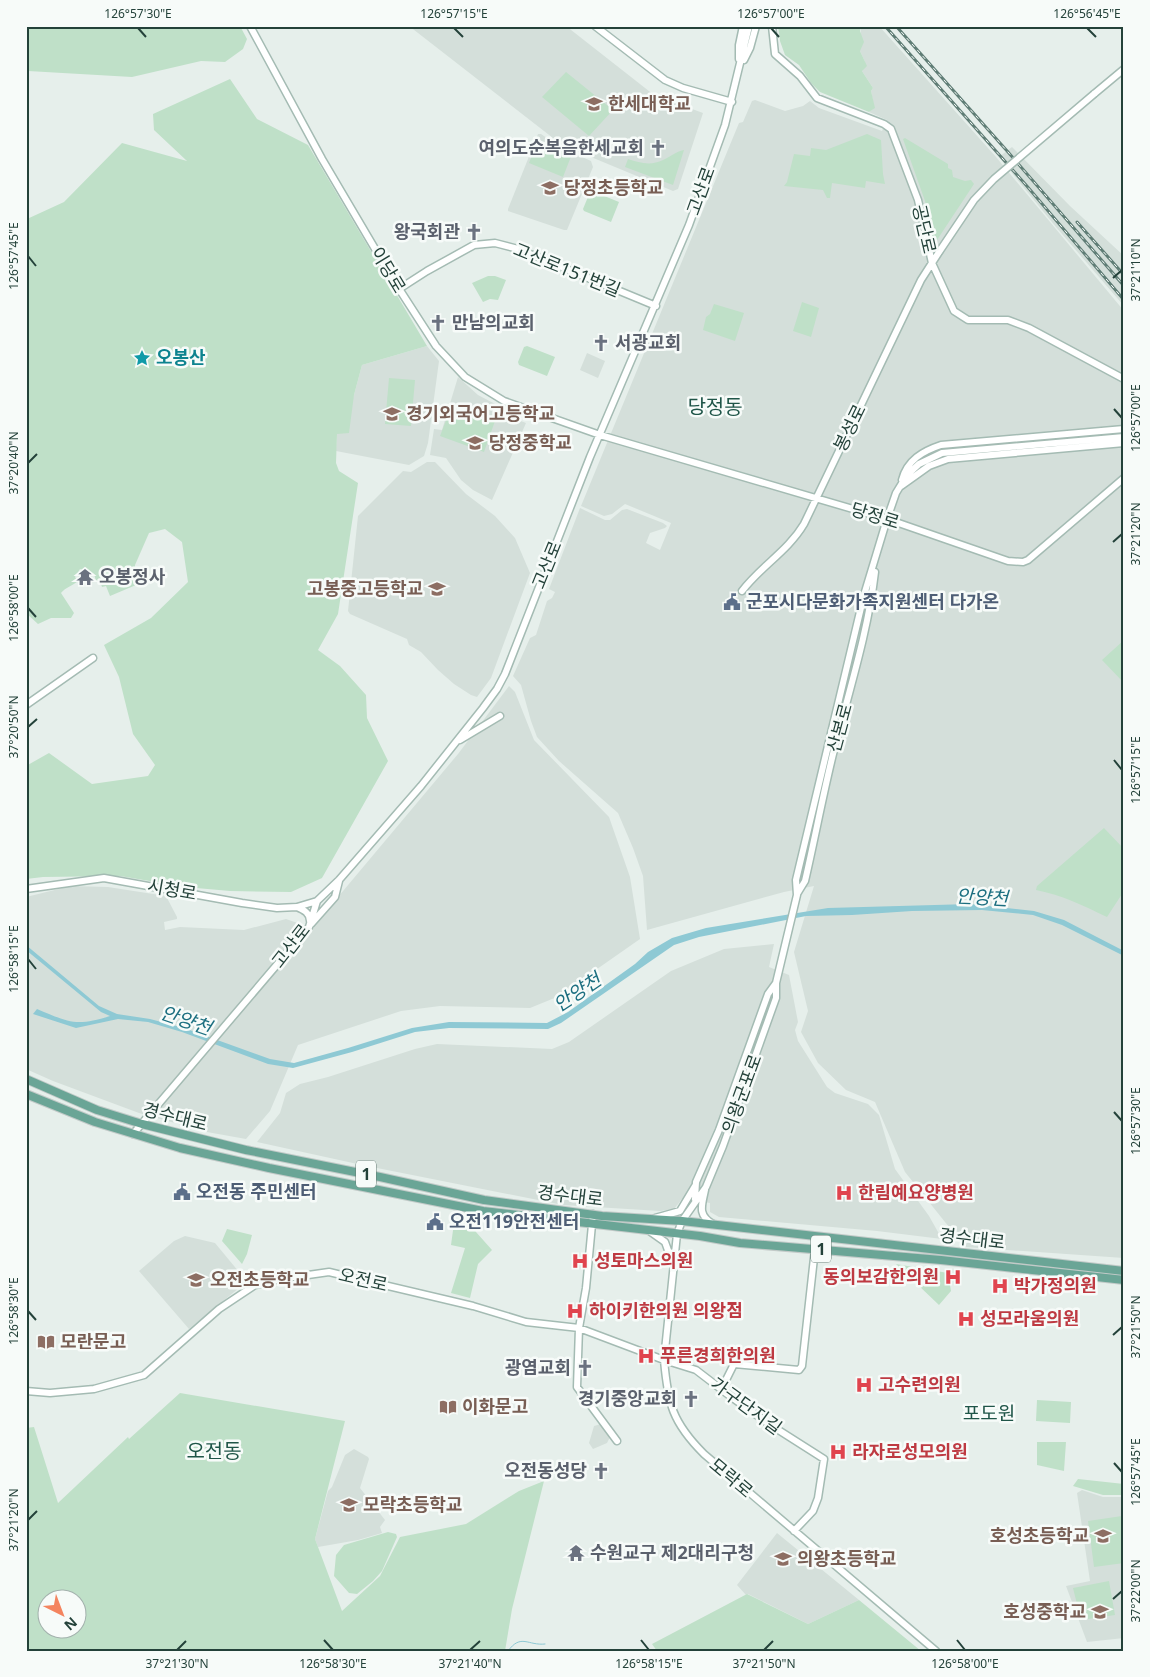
<svg xmlns="http://www.w3.org/2000/svg" width="1150" height="1677" font-family="'Noto Sans','Noto Sans KR',sans-serif">
	<style>
		.built { fill: #d4dfda }
		.green { fill: #bfe0c8; fill-rule: evenodd }
		.water { fill: #8ec9d4 }
		.lines { fill: none; stroke-linecap: round; stroke-linejoin: round }
		.stream { stroke: #8ec9d4; stroke-width: 1 }
		.secondary-casing { stroke: #a4bbb3; stroke-width: 9 }
		.primary-casing { stroke: #c2cac8; stroke-width: 10 }
		.secondary { stroke: #fff; stroke-width: 6 }
		.primary { stroke: #6aa596; stroke-width: 8 }
		.rail-casing { stroke: #5f7d75; stroke-width: 3 }
		.rail { stroke: #f7fbf9; stroke-width: 1; stroke-dasharray: 4; stroke-linecap: butt }
		.secondary-bridge-casing { stroke: #a4bbb3; stroke-width: 9; stroke-linecap: butt }
		.secondary-bridge { stroke: #fff; stroke-width: 6 }
		.ticks { fill: none; stroke: #24423a; stroke-width: 2 }
		.labels { text-anchor: middle; stroke-width: 5; stroke-linejoin: round; paint-order: stroke }
		.shield { fill: #f7fbf9; stroke: #637a73; stroke-width: 1 }
		.shield-label { font-size: 16px; font-weight: bold; fill: #24423a }
		.education-label { font-size: 18px; font-weight: bold; fill: #785e54; stroke: #f7fbf9; text-anchor: start }
		.worship-label { font-size: 18px; font-weight: bold; fill: #5b616d; stroke: #f7fbf9; text-anchor: end }
		.street-label { font-size: 18px; fill: #24423a; stroke: #f7fbf9 }
		.culture-label { font-size: 18px; font-weight: bold; fill: #0d838f; stroke: #f7fbf9; text-anchor: start }
		.service-label { font-size: 18px; font-weight: bold; fill: #4e5e75; stroke: #f7fbf9; text-anchor: start }
		.health-label { font-size: 18px; font-weight: bold; fill: #be3a42; stroke: #f7fbf9; text-anchor: start }
		.water-label { font-size: 19px; font-style: italic; fill: #1c6f80; stroke: #f7fbf9 }
		.neighbourhood-label { font-size: 19px; fill: #1f5548; stroke: #f7fbf9 }
		.quarter-label { font-size: 20px; fill: #1f5548; stroke: #f7fbf9 }
		.neatline { fill: none; stroke: #24423a; stroke-width: 2 }
		.ticks-label { font-size: 12px; text-anchor: middle; fill: #24423a }
	</style>
	<rect width="100%" height="100%" fill="#e6efeb"/>
	<!-- built -->
	<path class="built" d="M 409,26 L 566,26 L 654,95 L 703,113 L 678,189 L 673,191 L 562,145 Z
		M 861,26 L 879,26 L 996,157 L 1124,311 L 1124,1258 L 965,1247 L 905,1172 L 875,1102 L 846,1090 L 818,1063 L 801,1032 L 808,1011 L 794,952 L 814,886 L 784,892 L 647,930 L 643,876 L 633,848 L 618,813 L 559,761 L 537,737 L 531,721 L 521,685 L 513,676 L 530,638 L 536,635 L 547,601 L 552,598 L 555,592 L 549,589 L 580,508 L 605,520 L 610,520 L 622,510 L 627,509 L 663,523 L 667,526 L 665,528 L 650,533 L 646,543 L 660,550 L 671,523 L 625,504 L 612,514 L 604,516 L 581,506 L 739,123 L 743,122 L 752,101 L 755,100 L 785,111 L 803,106 L 810,101 L 819,108 L 882,131 L 887,120 L 869,112 L 874,108 L 871,91 L 873,88 L 862,71 L 865,62 L 860,51 Z
		M 538,134 L 541,134 L 560,147 L 591,161 L 593,167 L 567,230 L 564,230 L 508,211 L 508,209 Z
		M 1012,147 L 1070,206 L 1124,256 L 1124,306 L 1056,227 L 999,157 Z
		M 427,346 L 439,361 L 428,443 L 424,456 L 409,465 L 336,451 L 337,433 L 354,395 L 362,365 Z
		M 587,353 L 605,361 L 598,378 L 580,370 Z
		M 458,377 L 478,395 L 497,405 L 503,414 L 526,423 L 492,500 L 473,490 L 461,480 L 446,458 L 430,455 L 434,429 L 442,430 Z
		M 427,462 L 435,462 L 466,494 L 495,516 L 515,538 L 530,573 L 491,678 L 477,697 L 471,695 L 454,684 L 438,670 L 421,652 L 409,645 L 407,639 L 350,614 L 348,611 L 358,516 L 403,471 L 411,472 Z
		M 509,686 L 515,692 L 534,740 L 609,817 L 630,877 L 640,939 L 557,997 L 530,1008 L 440,1006 L 401,1011 L 298,1045 L 270,1111 L 246,1139 L 207,1132 L 139,1113 L 53,1081 L 26,1069 L 26,897 L 71,886 L 108,887 L 166,896 L 177,917 L 177,919 L 164,922 L 165,930 L 180,927 L 244,930 L 286,919 L 312,928 L 458,754 Z
		M 774,944 L 769,967 L 789,975 L 798,1022 L 795,1030 L 798,1041 L 827,1087 L 835,1093 L 868,1104 L 879,1115 L 895,1169 L 929,1216 L 942,1239 L 877,1231 L 719,1217 L 710,1212 L 710,1203 L 682,1199 L 674,1209 L 660,1211 L 563,1205 L 362,1165 L 257,1142 L 280,1113 L 286,1093 L 300,1084 L 328,1077 L 415,1049 L 437,1044 L 552,1049 L 569,1042 L 671,971 L 724,949 Z
		M 185,1236 L 215,1243 L 244,1278 L 245,1283 L 189,1329 L 139,1271 L 174,1241 Z
		M 601,1424 L 610,1437 L 607,1443 L 593,1449 L 589,1443 L 594,1426 Z
		M 354,1449 L 368,1457 L 369,1459 L 360,1488 L 385,1520 L 380,1527 L 382,1533 L 358,1540 L 318,1547 L 315,1539 L 328,1491 L 332,1487 L 345,1455 Z
		M 1082,1490 L 1103,1497 L 1124,1497 L 1124,1638 L 1087,1642 L 1066,1586 L 1090,1581 L 1077,1493 Z
		M 777,1533 L 859,1600 L 808,1624 L 748,1594 L 746,1595 L 737,1585 Z"/>
	<!-- green -->
	<path class="green" d="M 26,26 L 240,26 L 247,39 L 243,49 L 225,62 L 201,61 L 132,77 L 28,71 L 26,84 Z
		M 778,26 L 861,26 L 860,31 L 864,42 L 860,51 L 867,66 L 862,71 L 873,88 L 871,91 L 875,108 L 869,112 L 820,92 L 811,83 L 799,65 L 785,55 L 780,41 Z
		M 566,72 L 613,110 L 589,136 L 542,97 Z
		M 230,79 L 257,119 L 308,145 L 427,346 L 362,365 L 354,395 L 349,433 L 337,434 L 336,463 L 339,471 L 358,483 L 338,614 L 318,650 L 340,666 L 366,695 L 367,718 L 388,761 L 322,878 L 291,892 L 230,891 L 185,887 L 120,876 L 43,877 L 26,879 L 26,766 L 49,753 L 92,784 L 148,776 L 155,765 L 133,734 L 119,677 L 104,645 L 151,618 L 188,582 L 182,542 L 165,529 L 149,533 L 135,565 L 136,585 L 110,596 L 106,586 L 102,587 L 100,581 L 96,581 L 94,574 L 80,569 L 75,577 L 78,581 C 72,586 66,587 61,593 L 74,613 L 71,618 L 51,618 L 38,624 L 26,613 L 26,214 L 27,219 L 64,202 L 122,143 L 187,161 L 154,130 L 153,114 Z
		M 867,134 L 881,140 L 883,174 L 885,184 L 866,181 L 865,188 L 832,183 L 830,198 L 827,198 L 823,190 L 784,186 L 787,182 L 794,154 L 810,156 L 811,148 L 826,150 Z
		M 905,138 L 948,164 L 948,168 L 952,170 L 953,177 L 965,181 L 971,180 L 974,184 L 937,240 L 933,238 L 925,201 L 903,139 Z
		M 538,141 L 572,154 L 563,177 L 529,163 Z
		M 684,150 L 673,185 L 625,167 L 628,159 C 640,163 651,166 663,160 C 672,156 675,152 684,150 Z
		M 592,191 L 619,202 L 611,222 L 584,211 L 583,209 L 590,192 Z
		M 488,276 L 495,276 L 506,280 L 498,300 L 490,299 L 483,302 L 472,283 Z
		M 802,302 L 819,308 L 811,337 L 793,331 Z
		M 714,304 L 744,313 L 735,341 L 703,330 L 706,317 L 710,314 Z
		M 527,346 L 555,357 L 547,376 L 519,365 L 518,362 L 524,347 Z
		M 389,378 L 415,380 L 411,426 L 385,424 Z
		M 469,406 L 485,411 L 483,416 L 495,421 L 484,452 L 440,436 L 450,410 L 465,415 Z
		M 1124,640 L 1124,683 L 1102,660 Z
		M 1104,828 L 1124,849 L 1124,891 L 1107,917 C 1084,906 1062,895 1036,890 L 1037,886 Z
		M 465,1222 L 472,1225 L 476,1232 L 492,1250 L 478,1264 L 470,1298 L 451,1293 L 465,1248 L 451,1245 L 454,1223 Z
		M 227,1229 L 252,1235 L 247,1254 L 242,1264 L 222,1241 Z
		M 896,1264 L 948,1273 L 951,1291 L 939,1305 Z
		M 180,1393 L 345,1421 L 315,1539 L 342,1611 L 380,1576 L 400,1537 L 466,1524 L 519,1491 L 544,1481 L 512,1609 L 505,1651 L 26,1651 L 26,1428 L 34,1427 L 58,1503 L 128,1437 L 129,1439 ZM 48,1600 L 78,1600 L 78,1630 L 48,1630 Z
		M 1037,1400 L 1071,1402 L 1070,1423 L 1036,1421 Z
		M 1037,1442 L 1066,1442 L 1064,1471 L 1037,1465 Z
		M 1078,1479 L 1124,1484 L 1124,1495 L 1103,1495 L 1073,1486 Z
		M 1122,1516 L 1124,1530 L 1124,1563 L 1094,1567 L 1088,1521 Z
		M 388,1532 L 396,1534 L 397,1537 L 382,1571 L 373,1581 L 357,1594 L 349,1593 L 334,1576 L 336,1555 L 344,1545 Z
		M 1109,1581 L 1115,1615 L 1081,1620 L 1073,1588 Z
		M 747,1594 L 808,1624 L 859,1600 L 921,1651 L 657,1651 L 652,1644 Z"/>
	<!-- water -->
	<path class="water" d="M 970,904 L 1034,911 L 1064,920 L 1124,951 L 1124,956 L 1062,925 L 1033,915 L 982,910 L 912,911 L 852,915 L 806,916 L 699,937 L 674,945 L 561,1023 L 548,1029 L 449,1028 L 415,1032 L 352,1052 L 293,1068 L 268,1064 L 182,1032 L 148,1022 L 118,1019 L 76,1028 L 33,1014 L 37,1009 C 68,1022 76,1027 110,1016 L 101,1012 L 26,950 L 26,945 L 99,1006 L 117,1014 L 150,1019 L 184,1028 L 270,1059 L 294,1063 L 348,1048 L 412,1028 L 449,1022 L 547,1023 L 568,1012 L 635,964 L 648,952 L 672,938 L 706,928 L 828,908 Z"/>
	<g class="lines">
		<!-- stream -->
		<path class="stream" d="M 508,1651 C 521,1633 528,1646 545,1644"/>
		<!-- secondary casing -->
		<g class="secondary-casing">
			<path id="secondary" d="M 250,26 L 322,159 L 394,281 L 436,346 L 465,377 L 504,401 L 600,435 L 887,519 L 1008,561 L 1023,562 L 1028,560 L 1124,478
				M 595,26 L 665,80 L 683,88 L 732,102
				M 772,26 L 775,54 L 800,76 L 817,98 L 884,124 L 891,129 L 918,200 L 932,263 L 954,311 L 968,320 L 1008,320 L 1029,328 L 1124,379
				M 739,59 L 739,45 L 743,26
				M 744,60 L 750,48 L 756,26
				M 1094,94 L 1124,69
				M 399,289 L 427,271 L 474,245 L 495,243 L 518,249 L 656,306
				M 902,480 C 907,460 923,451 941,445 L 1124,429
				M 901,486 L 929,466 L 948,459 L 1124,443
				M 742,591 C 761,566 788,551 804,524 L 921,280 L 939,252
				M 26,705 L 93,658
				M 460,740 L 500,716
				M 26,889 L 104,878 L 242,903 L 277,908 L 297,907 L 317,901
				M 797,894 L 805,881 C 815,838 823,794 834,750 C 849,691 868,632 875,572
				M 297,907 C 304,910 310,913 310,921
				M 311,924 L 335,897 L 339,881
				M 133,1134 L 309,927 L 317,901 L 339,880 L 421,786 L 483,708 L 497,689 L 505,674 L 590,457 L 689,225 L 725,125 L 749,26
				M 705,1190 C 702,1205 697,1215 713,1224
				M 695,1199 L 696,1182 L 719,1130 L 768,994 L 776,983
				M 593,1214 L 586,1288 L 579,1328 L 577,1387 L 617,1441
				M 655,1218 L 680,1211 L 695,1186
				M 648,1230 L 665,1242 L 673,1264
				M 721,1390 L 734,1364 L 799,1370 L 802,1366 L 815,1249
				M 26,1391 L 50,1393 L 94,1389 L 144,1375 L 219,1309 L 255,1285 L 280,1279 L 329,1272 L 473,1306 L 526,1322 L 579,1328 L 664,1360 L 696,1370 L 730,1396 L 769,1424 L 824,1459 L 818,1498 L 813,1511 L 794,1531
				M 936,1651 L 704,1454 C 672,1422 668,1404 664,1360 L 677,1234 L 682,1221 L 706,1187 L 723,1146 L 776,998 L 776,983 L 797,895 L 796,880 L 864,595 L 887,519 L 896,493 L 907,475 L 919,464 L 942,453 L 1124,437"/>
		</g>
		<!-- primary casing -->
		<g class="primary-casing">
			<path id="primary" d="M 26,1079 L 97,1110 L 142,1124 L 246,1150 L 380,1177 L 484,1200 L 602,1216 L 682,1221 L 1124,1271
				M 26,1094 L 95,1122 L 180,1148 L 269,1168 L 483,1211 L 700,1236 L 740,1243 L 941,1260 L 1124,1280"/>
		</g>
		<!-- secondary -->
		<use href="#secondary" class="secondary"/>
		<!-- primary -->
		<use href="#primary" class="primary"/>
		<!-- rail casing -->
		<g class="rail-casing">
			<path id="rail" d="M 885,26 L 1026,185 L 1124,300
				M 896,26 L 1008,152 L 1124,286
				M 1077,222 L 1124,275"/>
		</g>
		<!-- rail -->
		<use href="#rail" class="rail"/>
		<!-- secondary-bridge casing -->
		<g class="secondary-bridge-casing">
			<path id="secondary-bridge" d="M 939,252 L 974,200 L 994,179 L 1094,94"/>
		</g>
		<!-- secondary-bridge -->
		<use href="#secondary-bridge" class="secondary-bridge"/>
	</g>
	<!-- ticks -->
	<path class="ticks" d="M 138,28 L 146,37M 454,28 L 463,37M 771,28 L 779,37M 1087,28 L 1096,37M 28,256 L 36,266M 1113,278 L 1122,270M 1114,409 L 1122,418M 28,463 L 37,454M 1113,542 L 1122,534M 28,608 L 36,617M 28,727 L 37,719M 1114,760 L 1122,770M 28,959 L 36,969M 1114,1112 L 1122,1121M 28,1311 L 36,1320M 1113,1335 L 1122,1327M 1114,1463 L 1122,1472M 28,1520 L 37,1511M 1113,1599 L 1122,1591M 324,1640 L 333,1650M 641,1640 L 649,1650M 957,1640 L 965,1650M 177,1650 L 186,1641M 470,1650 L 480,1641M 764,1650 L 773,1641"/>
	<!-- icons -->
	<defs>
		<g id="university-bare" transform="scale(1.35)"><path d="M0-5L7-2L0 1L-7-2ZM-4 1L0 2.5L4 1V4Q0 6-4 4Z" fill="#8d6e63" stroke="#f7fbf9" stroke-width="2.5" paint-order="stroke"/></g>
		<g id="church-bare" transform="scale(1.35)"><path d="M-1.2-6h2.4v3.5h3.3v2.4h-3.3V6h-2.4V-.1h-3.3v-2.4h3.3Z" fill="#6b7280" stroke="#f7fbf9" stroke-width="2.5" paint-order="stroke"/></g>
		<g id="school-bare" transform="scale(1.35)"><path d="M0-5L7-2L0 1L-7-2ZM-4 1L0 2.5L4 1V4Q0 6-4 4Z" fill="#8d6e63" stroke="#f7fbf9" stroke-width="2.5" paint-order="stroke"/></g>
		<g id="sight-bare" transform="scale(1.35)"><path d="M0-6L1.8-2.2L6-1.7L2.9 1.2L3.7 5.4L0 3.3L-3.7 5.4L-2.9 1.2L-6-1.7L-1.8-2.2Z" fill="#0f9aa8" stroke="#f7fbf9" stroke-width="2.5" paint-order="stroke"/></g>
		<g id="temple-bare" transform="scale(1.35)"><path d="M0-6L5-2H3V0L6.5 2.5H4V6H1.5V3h-3V6H-4V2.5H-6.5L-3 0V-2H-5Z" fill="#6b7280" stroke="#f7fbf9" stroke-width="2.5" paint-order="stroke"/></g>
		<g id="civic-bare" transform="scale(1.35)"><path d="M-.6-6.5H3V-4.5H.6V-3L4-1V1h2V6H-6V1h2V-1L-.6-3ZM-1.2 2.5V6h2.4V2.5Z" fill="#5c6f8a" stroke="#f7fbf9" stroke-width="2.5" paint-order="stroke"/></g>
		<g id="hospital-bare" transform="scale(1.35)"><path d="M-5-5h3v3.5h4V-5h3V5h-3V1.5h-4V5h-3Z" fill="#e0444e" stroke="#f7fbf9" stroke-width="2.5" paint-order="stroke"/></g>
		<g id="library-bare" transform="scale(1.35)"><path d="M-6-4Q-3-5.5-.7-3.5V5Q-3 3-6 4ZM6-4Q3-5.5 .7-3.5V5Q3 3 6 4Z" fill="#8d6e63" stroke="#f7fbf9" stroke-width="2.5" paint-order="stroke"/></g>
	</defs>
	<g fill-rule="evenodd">
		<use href="#university-bare" x="594" y="104"/>
		<use href="#church-bare" x="658" y="148"/>
		<use href="#school-bare" x="550" y="188"/>
		<use href="#church-bare" x="474" y="232"/>
		<use href="#church-bare" x="438" y="323"/>
		<use href="#church-bare" x="601" y="343"/>
		<use href="#sight-bare" x="142" y="358"/>
		<use href="#school-bare" x="392" y="414"/>
		<use href="#school-bare" x="475" y="443"/>
		<use href="#temple-bare" x="85" y="577"/>
		<use href="#school-bare" x="437" y="589"/>
		<use href="#civic-bare" x="732" y="602"/>
		<use href="#civic-bare" x="182" y="1192"/>
		<use href="#hospital-bare" x="844" y="1193"/>
		<use href="#civic-bare" x="435" y="1222"/>
		<use href="#hospital-bare" x="580" y="1261"/>
		<use href="#hospital-bare" x="953" y="1277"/>
		<use href="#school-bare" x="196" y="1280"/>
		<use href="#hospital-bare" x="1000" y="1286"/>
		<use href="#hospital-bare" x="575" y="1311"/>
		<use href="#hospital-bare" x="966" y="1319"/>
		<use href="#library-bare" x="46" y="1342"/>
		<use href="#hospital-bare" x="646" y="1356"/>
		<use href="#church-bare" x="585" y="1368"/>
		<use href="#hospital-bare" x="864" y="1385"/>
		<use href="#church-bare" x="691" y="1399"/>
		<use href="#library-bare" x="448" y="1407"/>
		<use href="#hospital-bare" x="838" y="1452"/>
		<use href="#church-bare" x="601" y="1471"/>
		<use href="#school-bare" x="349" y="1505"/>
		<use href="#school-bare" x="1103" y="1536"/>
		<use href="#temple-bare" x="576" y="1553"/>
		<use href="#school-bare" x="783" y="1559"/>
		<use href="#school-bare" x="1100" y="1612"/>
	</g>
	<g class="labels">
		<!-- shield labels -->
		<g class="shield">
			<rect x="356" y="1160.5" width="20" height="27" rx="4"/>
			<rect x="811" y="1235.5" width="20" height="27" rx="4"/>
		</g>
		<g class="shield-label">
			<text x="366" y="1180">1</text>
			<text x="821" y="1255">1</text>
		</g>
		<!-- education labels -->
		<g class="education-label">
			<text x="608" y="110">한세대학교</text>
			<text x="564" y="194">당정초등학교</text>
			<text x="406" y="420">경기외국어고등학교</text>
			<text x="489" y="449">당정중학교</text>
			<text x="423" y="595" text-anchor="end">고봉중고등학교</text>
			<text x="210" y="1286">오전초등학교</text>
			<text x="60" y="1348">모란문고</text>
			<text x="462" y="1413">이화문고</text>
			<text x="363" y="1511">모락초등학교</text>
			<text x="1089" y="1542" text-anchor="end">호성초등학교</text>
			<text x="797" y="1565">의왕초등학교</text>
			<text x="1086" y="1618" text-anchor="end">호성중학교</text>
		</g>
		<!-- worship labels -->
		<g class="worship-label">
			<text x="644" y="154">여의도순복음한세교회</text>
			<text x="460" y="238">왕국회관</text>
			<text x="452" y="329" text-anchor="start">만남의교회</text>
			<text x="615" y="349" text-anchor="start">서광교회</text>
			<text x="99" y="583" text-anchor="start">오봉정사</text>
			<text x="571" y="1374">광염교회</text>
			<text x="677" y="1405">경기중앙교회</text>
			<text x="587" y="1477">오전동성당</text>
			<text x="590" y="1559" text-anchor="start">수원교구 제2대리구청</text>
		</g>
		<!-- street labels -->
		<g class="street-label">
			<text transform="translate(701 191) rotate(-70)" y="6">고산로</text>
			<text transform="translate(924 229) rotate(77)" y="6">공단로</text>
			<text transform="translate(388 270) rotate(59)" y="6">이당로</text>
			<text transform="translate(567 270) rotate(22)" y="6">고산로151번길</text>
			<text transform="translate(850 428) rotate(-64)" y="6">봉성로</text>
			<text transform="translate(875 516) rotate(17)" y="6">당정로</text>
			<text transform="translate(547 565) rotate(-68)" y="6">고산로</text>
			<text transform="translate(840 728) rotate(-75)" y="6">산본로</text>
			<text transform="translate(172 890) rotate(10)" y="6">시청로</text>
			<text transform="translate(291 946) rotate(-52)" y="6">고산로</text>
			<text transform="translate(742 1094) rotate(-70)" y="6">의왕군포로</text>
			<text transform="translate(175 1117) rotate(14)" y="6">경수대로</text>
			<text transform="translate(570 1196) rotate(7)" y="6">경수대로</text>
			<text transform="translate(972 1239) rotate(7)" y="6">경수대로</text>
			<text transform="translate(363 1280) rotate(13)" y="6">오전로</text>
			<text transform="translate(746 1406) rotate(36)" y="6">가구단지길</text>
			<text transform="translate(731 1478) rotate(40)" y="6">모락로</text>
		</g>
		<!-- culture labels -->
		<g class="culture-label">
			<text x="156" y="364">오봉산</text>
		</g>
		<!-- service labels -->
		<g class="service-label">
			<text x="746" y="608">군포시다문화가족지원센터 다가온</text>
			<text x="196" y="1198">오전동 주민센터</text>
			<text x="449" y="1228">오전119안전센터</text>
		</g>
		<!-- health labels -->
		<g class="health-label">
			<text x="858" y="1199">한림예요양병원</text>
			<text x="594" y="1267">성토마스의원</text>
			<text x="939" y="1283" text-anchor="end">동의보감한의원</text>
			<text x="1014" y="1292">박가정의원</text>
			<text x="589" y="1317">하이키한의원 의왕점</text>
			<text x="980" y="1325">성모라움의원</text>
			<text x="660" y="1362">푸른경희한의원</text>
			<text x="878" y="1391">고수련의원</text>
			<text x="852" y="1458">라자로성모의원</text>
		</g>
		<!-- water labels -->
		<g class="water-label">
			<text transform="translate(982 897) rotate(3)" y="7">안양천</text>
			<text transform="translate(577 992) rotate(-34)" y="7">안양천</text>
			<text transform="translate(186 1020) rotate(19)" y="7">안양천</text>
		</g>
		<!-- neighbourhood labels -->
		<g class="neighbourhood-label">
			<text x="989" y="1420">포도원</text>
		</g>
		<!-- quarter labels -->
		<g class="quarter-label">
			<text x="715" y="414">당정동</text>
			<text x="214" y="1458">오전동</text>
		</g>
	</g>
	<!-- border -->
	<rect width="1150" height="1677" fill="none" stroke="#f7fbf9" stroke-width="55"/>
	<!-- north arrow -->
	<g transform="translate(62 1614) rotate(138)"><circle r="24" fill="#f7fbf9" stroke="#a3b1ad"/>
	<path d="M0-4L9 19L0 12L-9 19Z" fill="#f4845f"/>
	<text y="-8" font-size="14" font-weight="bold" text-anchor="middle" fill="#24423a">N</text>
	</g>
	<rect x="28" y="28" width="1094" height="1622" class="neatline"/>
	<g class="ticks-label">
		<text x="138" y="18">126°57'30"E</text>
		<text x="454" y="18">126°57'15"E</text>
		<text x="771" y="18">126°57'00"E</text>
		<text x="1087" y="18">126°56'45"E</text>
		<text transform="translate(14 256) rotate(-90)" y="4">126°57'45"E</text>
		<text transform="translate(1136 270) rotate(-90)" y="4">37°21'10"N</text>
		<text transform="translate(1136 418) rotate(-90)" y="4">126°57'00"E</text>
		<text transform="translate(14 463) rotate(-90)" y="4">37°20'40"N</text>
		<text transform="translate(1136 534) rotate(-90)" y="4">37°21'20"N</text>
		<text transform="translate(14 608) rotate(-90)" y="4">126°58'00"E</text>
		<text transform="translate(14 727) rotate(-90)" y="4">37°20'50"N</text>
		<text transform="translate(1136 770) rotate(-90)" y="4">126°57'15"E</text>
		<text transform="translate(14 959) rotate(-90)" y="4">126°58'15"E</text>
		<text transform="translate(1136 1121) rotate(-90)" y="4">126°57'30"E</text>
		<text transform="translate(14 1311) rotate(-90)" y="4">126°58'30"E</text>
		<text transform="translate(1136 1327) rotate(-90)" y="4">37°21'50"N</text>
		<text transform="translate(1136 1472) rotate(-90)" y="4">126°57'45"E</text>
		<text transform="translate(14 1520) rotate(-90)" y="4">37°21'20"N</text>
		<text transform="translate(1136 1591) rotate(-90)" y="4">37°22'00"N</text>
		<text x="177" y="1668">37°21'30"N</text>
		<text x="333" y="1668">126°58'30"E</text>
		<text x="470" y="1668">37°21'40"N</text>
		<text x="649" y="1668">126°58'15"E</text>
		<text x="764" y="1668">37°21'50"N</text>
		<text x="965" y="1668">126°58'00"E</text>
	</g>
</svg>
